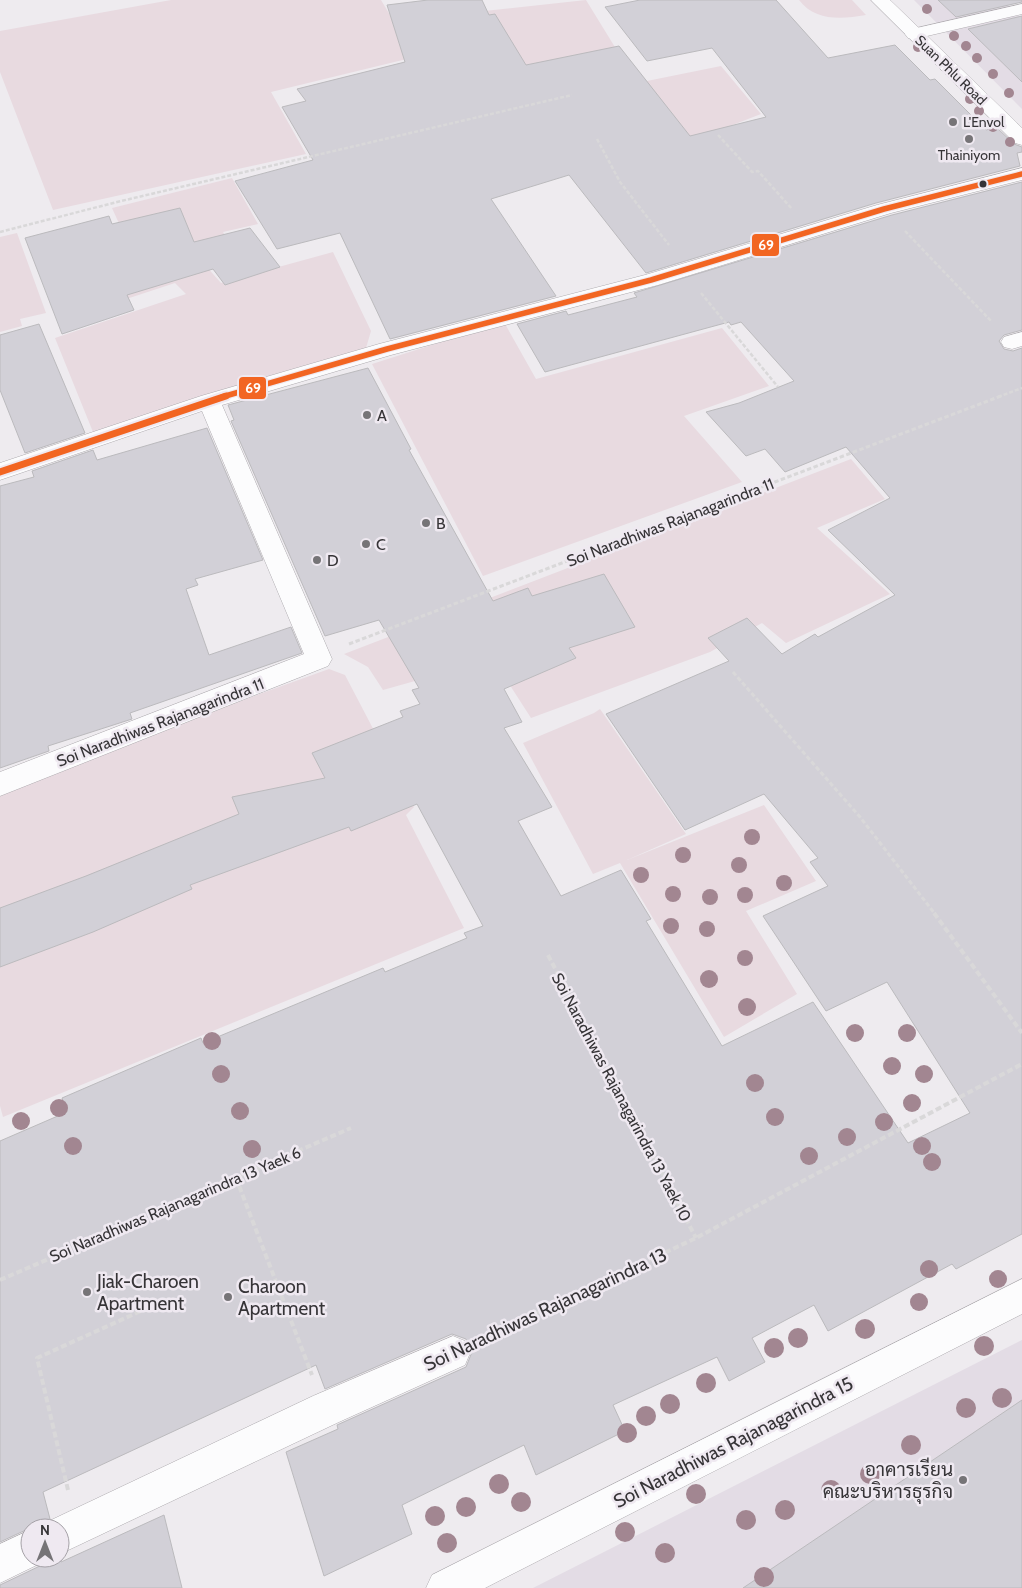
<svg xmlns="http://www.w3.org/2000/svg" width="1022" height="1588" font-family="Cabin,Sarabun,sans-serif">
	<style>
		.built { fill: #e3dce5 }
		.green { fill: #e8dae0 }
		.building { fill: #d2d0d7; stroke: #bbbabd }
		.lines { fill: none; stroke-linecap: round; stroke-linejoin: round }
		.minor-casing { stroke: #aeabaf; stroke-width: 1 }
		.major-casing { stroke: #aeabaf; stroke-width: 1 }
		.path-far2 { stroke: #d9d8d9; stroke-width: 2.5; stroke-dasharray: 4 2; stroke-linecap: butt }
		.path-far1 { stroke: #d9d8d9; stroke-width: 3; stroke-dasharray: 4.5 2.5; stroke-linecap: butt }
		.path { stroke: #d9d8d9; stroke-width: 4; stroke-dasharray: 6 3; stroke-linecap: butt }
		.minor { fill: #fcfcfd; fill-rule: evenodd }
		.major { fill: #fcfcfd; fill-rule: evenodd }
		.bus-1-far1-casing { stroke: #efe9f1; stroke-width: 8 }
		.bus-1-casing { stroke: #efe9f1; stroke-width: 11 }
		.bus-1-far1 { stroke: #f26522; stroke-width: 5.5 }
		.bus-1 { stroke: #f26522; stroke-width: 7 }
		.tree { fill: #a28691 }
		.poi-dot { fill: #767477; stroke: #efe9f1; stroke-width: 2 }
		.bus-dot { fill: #363437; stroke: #efe9f1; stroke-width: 2 }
		.labels { text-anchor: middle; stroke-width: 5; stroke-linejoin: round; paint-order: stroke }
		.far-street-label { font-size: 14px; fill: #363437; stroke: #efe9f1 }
		.far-poi-label { font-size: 14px; fill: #363437; stroke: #efe9f1; text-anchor: start }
		.poi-label { font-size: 16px; fill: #363437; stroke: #efe9f1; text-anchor: start }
		.street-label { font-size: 16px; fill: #363437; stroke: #efe9f1 }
		.near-poi-label { font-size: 19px; fill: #363437; stroke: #efe9f1; text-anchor: start }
		.near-street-label { font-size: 19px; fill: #363437; stroke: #efe9f1 }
		.line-badge { stroke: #efe9f1; stroke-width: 2 }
		.badge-label { font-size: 14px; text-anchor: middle; font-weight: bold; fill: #fff }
	</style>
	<rect width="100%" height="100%" fill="#eeebef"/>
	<!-- built -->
	<path class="built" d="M 914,0 L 1002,0 L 1022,19 L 1022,109 Z
		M 1022,1340 L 1022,1588 L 533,1588 Z"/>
	<!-- green -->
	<path class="green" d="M 171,0 L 381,0 L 415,57 L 271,92 L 306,154 L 53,210 L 0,72 L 0,31 Z
		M 586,0 L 637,83 L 721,66 L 761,114 L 717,131 L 672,141 L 525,110 L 475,12 Z
		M 799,0 L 852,0 L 866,15 C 842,19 816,22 799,0 Z
		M 232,178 L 258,224 L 223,232 L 238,256 L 205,265 L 221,283 L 333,252 L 371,331 L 366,348 L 93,432 L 55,338 L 186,294 L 175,283 L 105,306 L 135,259 L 112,208 Z
		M 17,233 L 46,313 L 20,319 L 22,326 L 0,332 L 0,237 Z
		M 504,322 L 536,379 L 722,328 L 769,386 L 684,416 L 742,482 L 483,576 L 372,364 Z
		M 851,459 L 885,499 L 817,528 L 890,594 L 786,643 L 762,623 L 710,652 L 531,718 L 493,659 L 383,690 L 368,667 L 344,654 Z
		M 329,669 L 345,675 L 414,807 L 406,815 L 464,928 L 3,1117 L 0,1106 L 0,794 L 149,734 Z
		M 600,709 L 686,834 L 627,860 L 764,805 L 816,881 L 746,911 L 797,994 L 724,1037 L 620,863 L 593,874 L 523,743 L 594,713 Z"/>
	<!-- building -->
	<path class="building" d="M 428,0 L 482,0 L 489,15 L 495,14 L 526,65 L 619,46 L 690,136 L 766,117 L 712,48 L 647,61 L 605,7 L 640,0 L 776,0 L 828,58 L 895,45 L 930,80 L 935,79 L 986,130 L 996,127 L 1014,144 L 1022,147 L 1022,152 L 1017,153 L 1020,166 L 876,203 L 646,273 L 569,175 L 491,199 L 556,296 L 390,339 L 340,233 L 277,249 L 235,181 L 313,160 L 282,107 L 306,101 L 297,89 L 405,62 L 387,5 Z
		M 938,0 L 1022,0 L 1022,2 L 956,17 Z
		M 1022,16 L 1022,82 L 968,29 Z
		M 1022,182 L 1022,330 L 1004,335 L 999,341 L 1004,349 L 1013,351 L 1022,348 L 1022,1234 L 956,1269 L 952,1264 L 828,1331 L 814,1305 L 752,1338 L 765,1362 L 729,1381 L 717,1357 L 613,1405 L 625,1431 L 536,1475 L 524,1445 L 402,1505 L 412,1534 L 324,1576 L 286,1452 L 338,1429 L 337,1425 L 466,1367 L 472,1352 L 466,1339 L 452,1334 L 325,1389 L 316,1365 L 43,1492 L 50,1519 L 45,1521 L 42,1528 L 30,1528 L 0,1542 L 0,1141 L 67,1112 L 62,1098 L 201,1038 L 203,1043 L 383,968 L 385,972 L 467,938 L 464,933 L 483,926 L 417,804 L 351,831 L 349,827 L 190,885 L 192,889 L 93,932 L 0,967 L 0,908 L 86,876 L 239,814 L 232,797 L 325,778 L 312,753 L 403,717 L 400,711 L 420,704 L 412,690 L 419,688 L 379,620 L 325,636 L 231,421 L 234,420 L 228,405 L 368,368 L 411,449 L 409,450 L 493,601 L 528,588 L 532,596 L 604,574 L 635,627 L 569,648 L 576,658 L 504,689 L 522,722 L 504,728 L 552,807 L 518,821 L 561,896 L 621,870 L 651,919 L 646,921 L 722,1046 L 813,1002 L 908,1143 L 970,1113 L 887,982 L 826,1011 L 763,916 L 828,886 L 810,862 L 818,858 L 764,794 L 685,830 L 606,714 L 729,661 L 708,638 L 747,618 L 782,654 L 815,634 L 818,637 L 895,595 L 828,530 L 890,498 L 846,447 L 785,472 L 765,449 L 746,456 L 706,412 L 739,403 L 794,381 L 741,322 L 731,325 L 729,322 L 545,372 L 517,324 L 566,311 L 568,315 L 637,297 L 634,293 L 892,215 Z
		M 180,208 L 194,242 L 250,228 L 280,267 L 225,285 L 213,269 L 127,295 L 134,310 L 62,334 L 25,238 L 109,216 L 112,224 Z
		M 39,324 L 85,433 L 25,453 L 0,390 L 0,335 Z
		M 207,428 L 263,560 L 195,579 L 198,585 L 186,589 L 209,655 L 291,627 L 302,653 L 130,713 L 132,719 L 48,746 L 49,751 L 0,768 L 0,486 L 34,477 L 32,471 L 93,450 L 97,460 Z
		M 1022,1400 L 1022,1588 L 743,1588 Z
		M 164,1515 L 182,1588 L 0,1588 L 0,1585 L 44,1564 L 47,1558 L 60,1558 L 61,1562 Z"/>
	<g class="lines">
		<!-- minor casing -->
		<g class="minor-casing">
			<path id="minor" d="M 1022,4 L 1022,14 L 914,39 L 908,38 L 905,34 L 908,30 Z
				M 1022,168 L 1022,180 L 891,213 L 658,285 L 391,355 L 222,405 L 332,659 L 328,666 L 0,796 L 0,772 L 304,654 L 202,411 L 0,480 L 0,463 L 201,396 L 379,344 L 645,275 L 877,205 Z
				M 1022,332 L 1022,346 L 1012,349 L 1004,347 L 1001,342 L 1004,337 Z
				M 1022,1279 L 1022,1314 L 485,1588 L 426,1588 L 432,1575 Z
				M 453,1336 L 465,1341 L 470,1353 L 465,1365 L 339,1422 L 60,1554 L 60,1528 L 44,1528 L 47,1522 L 313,1396 Z
				M 30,1530 L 30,1558 L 45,1558 L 43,1562 L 0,1583 L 0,1544 Z"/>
		</g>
		<!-- major casing -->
		<g class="major-casing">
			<path id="major" d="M 871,0 L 890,0 L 1022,128 L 1022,145 L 1015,143 Z"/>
		</g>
		<!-- path-far2 -->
		<path class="path-far2" d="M 718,135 L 752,172 L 758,171 L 792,209
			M 597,139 L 620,182 L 669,245
			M 905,231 L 992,322
			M 0,232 L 117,202 L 572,95
			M 701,293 L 778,387
			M 998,397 L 1022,388"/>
		<!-- path-far1 -->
		<path class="path-far1" d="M 349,644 L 1001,396
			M 733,672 L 860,817 L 935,914"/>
		<!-- path -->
		<path class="path" d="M 934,913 L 1022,1033
			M 548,955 L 696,1238
			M 236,1178 L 312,1375
			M 0,1280 L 351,1128
			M 486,1337 L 696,1238 L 1022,1064
			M 68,1490 L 37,1358 L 163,1301"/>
		<!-- minor -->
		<use href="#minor" class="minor"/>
		<!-- major -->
		<use href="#major" class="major"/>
		<!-- bus-1-far1 casing -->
		<g class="bus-1-far1-casing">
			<path id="bus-1-far1" d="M 222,397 L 387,349 L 651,280 L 884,209 L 1022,174"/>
		</g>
		<!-- bus-1 casing -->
		<g class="bus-1-casing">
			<path id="bus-1" d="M 0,472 L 226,396"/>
		</g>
		<!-- bus-1-far1 -->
		<use href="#bus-1-far1" class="bus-1-far1"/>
		<!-- bus-1 -->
		<use href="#bus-1" class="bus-1"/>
	</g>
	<!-- trees -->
	<g class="tree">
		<circle cx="927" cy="9" r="5"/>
		<circle cx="954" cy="36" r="5"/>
		<circle cx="966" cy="46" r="5"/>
		<circle cx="918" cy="47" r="5"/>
		<circle cx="977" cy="58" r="5"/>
		<circle cx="993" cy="74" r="5"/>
		<circle cx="1009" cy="93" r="5"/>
		<circle cx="970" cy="99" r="5"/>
		<circle cx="979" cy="111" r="5"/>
		<circle cx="993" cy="127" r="5"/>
		<circle cx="1010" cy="142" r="5"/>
		<circle cx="752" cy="837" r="8"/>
		<circle cx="683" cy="855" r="8"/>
		<circle cx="739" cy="865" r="8"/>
		<circle cx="641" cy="875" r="8"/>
		<circle cx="784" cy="883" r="8"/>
		<circle cx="673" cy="894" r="8"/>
		<circle cx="745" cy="895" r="8"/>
		<circle cx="710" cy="897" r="8"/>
		<circle cx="671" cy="926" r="8"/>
		<circle cx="707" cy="929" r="8"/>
		<circle cx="745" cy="958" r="8"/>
		<circle cx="709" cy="979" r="9"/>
		<circle cx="747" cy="1007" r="9"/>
		<circle cx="855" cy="1033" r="9"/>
		<circle cx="907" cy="1033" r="9"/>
		<circle cx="212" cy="1041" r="9"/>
		<circle cx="892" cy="1066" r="9"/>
		<circle cx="221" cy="1074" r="9"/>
		<circle cx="924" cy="1074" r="9"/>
		<circle cx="755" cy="1083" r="9"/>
		<circle cx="912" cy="1103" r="9"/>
		<circle cx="59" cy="1108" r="9"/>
		<circle cx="240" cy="1111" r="9"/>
		<circle cx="775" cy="1117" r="9"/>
		<circle cx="21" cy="1121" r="9"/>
		<circle cx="884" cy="1122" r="9"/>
		<circle cx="847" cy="1137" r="9"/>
		<circle cx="73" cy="1146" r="9"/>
		<circle cx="922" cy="1146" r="9"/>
		<circle cx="252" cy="1149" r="9"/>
		<circle cx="809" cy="1156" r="9"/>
		<circle cx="932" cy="1162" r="9"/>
		<circle cx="929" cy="1269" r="9"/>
		<circle cx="998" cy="1279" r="9"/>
		<circle cx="919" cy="1302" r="9"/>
		<circle cx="865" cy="1329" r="10"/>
		<circle cx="798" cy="1338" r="10"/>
		<circle cx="984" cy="1346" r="10"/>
		<circle cx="774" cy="1348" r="10"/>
		<circle cx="706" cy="1383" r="10"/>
		<circle cx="1002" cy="1398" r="10"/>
		<circle cx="670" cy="1404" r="10"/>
		<circle cx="966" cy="1408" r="10"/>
		<circle cx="646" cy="1416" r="10"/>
		<circle cx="627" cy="1433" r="10"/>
		<circle cx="911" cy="1445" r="10"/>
		<circle cx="870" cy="1474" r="10"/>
		<circle cx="499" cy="1484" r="10"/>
		<circle cx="831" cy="1490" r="10"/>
		<circle cx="696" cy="1494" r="10"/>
		<circle cx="521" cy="1502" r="10"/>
		<circle cx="466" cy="1507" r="10"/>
		<circle cx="785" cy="1510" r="10"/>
		<circle cx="435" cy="1516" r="10"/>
		<circle cx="746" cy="1520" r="10"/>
		<circle cx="625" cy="1532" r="10"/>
		<circle cx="447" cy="1543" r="10"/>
		<circle cx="665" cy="1553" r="10"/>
		<circle cx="764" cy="1577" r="10"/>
	</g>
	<!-- markers -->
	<g class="poi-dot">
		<circle cx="953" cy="122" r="5"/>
		<circle cx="969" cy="139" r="5"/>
		<circle cx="367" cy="415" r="5"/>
		<circle cx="426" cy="523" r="5"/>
		<circle cx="366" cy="544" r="5"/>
		<circle cx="317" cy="560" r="5"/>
		<circle cx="87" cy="1292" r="5"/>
		<circle cx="228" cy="1297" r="5"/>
		<circle cx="963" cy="1480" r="5"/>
	</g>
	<circle class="bus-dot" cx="983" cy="184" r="4.5"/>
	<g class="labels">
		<!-- far-street labels -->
		<g class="far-street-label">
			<text transform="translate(951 70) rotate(44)" y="5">Suan Phlu Road</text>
		</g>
		<!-- far-poi labels -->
		<g class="far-poi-label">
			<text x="963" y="127">L'Envol</text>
			<text x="969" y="160" text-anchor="middle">Thainiyom</text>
		</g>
		<!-- poi labels -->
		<g class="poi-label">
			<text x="377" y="421">A</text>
			<text x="436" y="529">B</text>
			<text x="376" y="550">C</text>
			<text x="327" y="566">D</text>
		</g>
		<!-- street labels -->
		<g class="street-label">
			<text transform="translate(670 522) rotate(-21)" y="6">Soi Naradhiwas Rajanagarindra 11</text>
			<text transform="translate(160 722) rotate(-21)" y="6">Soi Naradhiwas Rajanagarindra 11</text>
			<text transform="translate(622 1097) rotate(62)" y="6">Soi Naradhiwas Rajanagarindra 13 Yaek 10</text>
			<text transform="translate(175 1204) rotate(-23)" y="6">Soi Naradhiwas Rajanagarindra 13 Yaek 6</text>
		</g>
		<!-- near-poi labels -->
		<g class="near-poi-label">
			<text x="97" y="1288">Jiak-Charoen<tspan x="97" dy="22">Apartment</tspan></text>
			<text x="238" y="1293">Charoon<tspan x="238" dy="22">Apartment</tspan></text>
			<text x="953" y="1476" text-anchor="end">อาคารเรียน<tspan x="953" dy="22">คณะบริหารธุรกิจ</tspan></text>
		</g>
		<!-- near-street labels -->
		<g class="near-street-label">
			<text transform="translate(545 1309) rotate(-25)" y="7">Soi Naradhiwas Rajanagarindra 13</text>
			<text transform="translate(733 1442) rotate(-27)" y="7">Soi Naradhiwas Rajanagarindra 15</text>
		</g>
	</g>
	<g class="line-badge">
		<rect x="751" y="233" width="29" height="24" rx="5" fill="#f26522"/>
		<rect x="238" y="376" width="29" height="24" rx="5" fill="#f26522"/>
	</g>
	<g class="badge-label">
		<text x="766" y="250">69</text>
		<text x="253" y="393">69</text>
	</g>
	<!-- north arrow -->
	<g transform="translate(45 1543)"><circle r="24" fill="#efe9f1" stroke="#a5a1a7"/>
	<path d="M0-4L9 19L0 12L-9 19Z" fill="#767477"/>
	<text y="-8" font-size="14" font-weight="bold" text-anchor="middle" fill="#363437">N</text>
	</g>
</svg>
